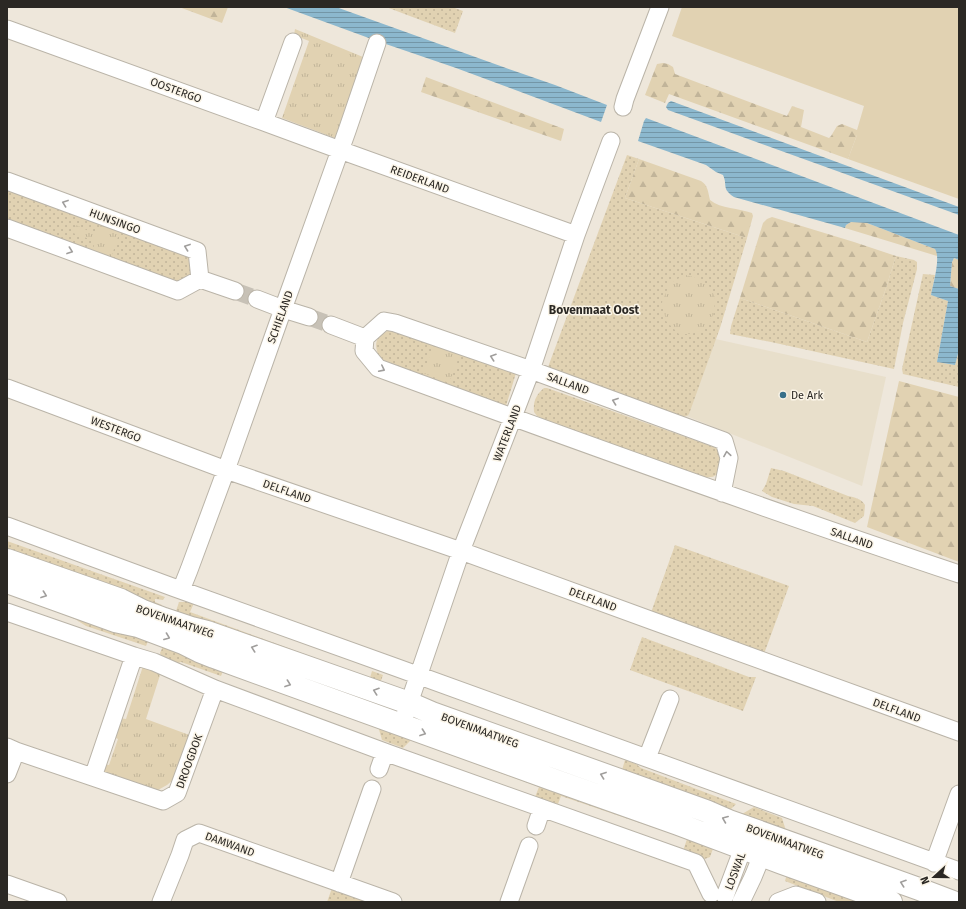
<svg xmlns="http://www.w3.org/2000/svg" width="966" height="909" font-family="'Fira Sans',sans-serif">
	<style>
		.built { fill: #e8dfcb }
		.grass { fill: url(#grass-dots) }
		.forest { fill: url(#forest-firs) }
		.park { fill: url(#park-tufts) }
		.pitch { fill: #e1d2b2 }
		.water { fill: url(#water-rules) }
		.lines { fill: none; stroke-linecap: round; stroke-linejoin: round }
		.street-tunnel { stroke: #c7c1b6; stroke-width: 17; stroke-dasharray: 17 8; stroke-linecap: butt }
		.street-casing { stroke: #bab4a8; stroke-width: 19 }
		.secondary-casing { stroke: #bab4a8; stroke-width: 24 }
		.street { stroke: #fff; stroke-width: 17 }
		.secondary { stroke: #fff; stroke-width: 22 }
		.oneway { stroke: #a09e9c }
		.poi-dot { fill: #38708a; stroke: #fbf5e8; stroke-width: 1.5 }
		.labels { text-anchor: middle; stroke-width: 3; stroke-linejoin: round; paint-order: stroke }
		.street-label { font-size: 11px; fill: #2b2824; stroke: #fbf5e8 }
		.poi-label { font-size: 11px; fill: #2b2824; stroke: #fbf5e8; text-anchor: start }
		.neighbourhood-label { font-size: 12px; font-weight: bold; fill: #2b2824; stroke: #fbf5e8 }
	</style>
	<defs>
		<pattern id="grass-dots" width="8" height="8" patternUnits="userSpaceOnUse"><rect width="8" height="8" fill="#e1d2b2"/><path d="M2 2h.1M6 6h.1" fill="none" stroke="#c1b499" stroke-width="1.8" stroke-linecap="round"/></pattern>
		<pattern id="forest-firs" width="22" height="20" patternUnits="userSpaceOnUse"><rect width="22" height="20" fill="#e1d2b2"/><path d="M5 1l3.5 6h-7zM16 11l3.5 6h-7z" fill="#c1b499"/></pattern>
		<pattern id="park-tufts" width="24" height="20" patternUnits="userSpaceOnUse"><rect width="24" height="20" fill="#e1d2b2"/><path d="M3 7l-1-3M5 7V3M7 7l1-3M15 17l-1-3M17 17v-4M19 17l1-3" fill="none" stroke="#c1b499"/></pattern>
		<pattern id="water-rules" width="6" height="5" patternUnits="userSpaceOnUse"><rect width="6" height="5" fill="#8cb8ce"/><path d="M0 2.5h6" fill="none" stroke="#7396a7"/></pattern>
	</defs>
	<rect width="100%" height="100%" fill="#eee7db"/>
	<!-- built -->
	<path class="built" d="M 702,336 L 886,377 L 862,486 L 679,413 Z"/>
	<!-- grass -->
	<path class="grass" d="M 386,7 L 452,7 L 463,11 L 455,33 Z
		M 627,155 L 639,159 L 625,198 L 747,238 L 720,328 L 689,414 L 687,416 L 683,417 L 548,367 Z
		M 7,187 L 188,254 L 194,263 C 189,277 191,280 175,282 L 7,222 Z
		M 896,256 L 914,260 L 917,262 L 917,269 L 903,323 L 894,369 L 771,342 L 730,334 L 731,326 L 740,298 L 867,342 L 885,291 Z
		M 923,274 L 935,275 L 931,295 L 948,301 L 937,362 L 955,365 L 959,350 L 959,387 L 903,374 L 902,369 Z
		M 390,330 L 516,373 L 506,406 L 380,359 C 373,344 375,336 390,330 Z
		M 544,388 L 547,388 L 714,447 L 720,451 C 722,457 721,460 720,465 C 718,476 715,478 704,477 L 548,421 L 537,416 L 534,412 C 533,401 536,395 544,388 Z
		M 771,468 L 784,471 L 848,496 C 854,497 862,499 865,505 L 864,516 L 855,523 L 813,506 L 794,504 L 772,497 L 762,491 L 766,484 Z
		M 7,541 L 165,597 L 163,600 L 155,599 L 155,602 L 162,605 L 159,612 L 7,556 Z
		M 675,545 L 789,586 L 761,662 L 648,621 Z
		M 7,593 L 150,637 L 146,646 L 86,626 L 75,619 Z
		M 187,599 L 194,603 L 190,612 L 370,678 L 372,671 L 383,675 L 378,689 L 174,617 L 179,602 L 185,602 Z
		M 642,637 L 749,677 L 756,677 L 743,711 L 630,670 Z
		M 165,642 L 369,719 L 368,725 L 223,671 L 221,676 L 181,662 L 175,664 L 161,656 L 160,653 Z
		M 378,726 L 413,738 L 403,748 L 382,740 Z
		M 430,743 L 714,846 L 710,857 L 702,860 L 683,851 L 687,839 L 561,796 L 558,804 L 535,797 L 539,787 L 429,747 Z
		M 625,760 L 636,764 L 641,768 L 736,804 L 726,814 L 622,770 Z
		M 754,807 L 782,818 L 788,837 L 737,817 Z
		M 788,870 L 872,902 L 839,902 L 785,881 Z
		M 332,888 L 370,902 L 327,902 Z"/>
	<!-- forest -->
	<path class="forest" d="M 179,7 L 228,7 L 222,23 Z
		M 663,63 L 668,64 L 673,67 L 675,74 L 787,116 L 792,106 L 804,110 L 801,127 L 829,138 L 831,136 L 837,126 L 842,124 L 857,130 L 857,135 L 848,159 L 669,94 L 665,103 L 645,95 L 657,64 Z
		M 426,77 L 564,129 L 561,141 L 421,92 Z
		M 639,159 L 701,181 C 708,185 708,192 710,200 C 721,209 739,208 752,213 L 753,216 L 747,238 L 625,198 Z
		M 772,217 L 854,242 L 896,256 L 885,291 L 867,342 L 740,298 L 763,223 L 767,219 Z
		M 851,222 L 867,223 L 935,249 L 937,252 L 937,256 L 845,228 L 846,225 Z
		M 954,258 L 959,260 L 959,289 L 950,286 L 952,262 Z
		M 899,381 L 959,397 L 959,562 L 867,527 Z"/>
	<!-- park -->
	<path class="park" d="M 295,29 L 363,57 L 335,138 L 282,118 L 309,41 L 294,35 Z
		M 101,224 L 120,231 L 111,258 L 92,251 L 94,246 L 92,240 L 73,233 L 76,225 L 95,234 L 98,231 Z
		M 685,275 L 698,278 L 709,286 L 715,297 L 714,314 L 703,330 L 691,334 L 679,334 L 666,321 L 662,302 L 670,283 Z
		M 434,345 L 460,354 L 449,383 L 423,373 Z
		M 143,666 L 161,672 L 146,719 L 192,736 L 174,779 L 167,785 L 158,790 L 103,772 L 104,764 L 109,765 L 118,739 L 114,737 L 120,718 L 126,719 Z"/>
	<!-- pitch -->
	<path class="pitch" d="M 682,7 L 959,7 L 959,199 L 848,159 L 857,135 L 857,130 L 864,106 L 672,36 Z"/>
	<!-- water -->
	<path class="water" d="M 284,7 L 336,7 L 506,68 L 555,85 L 607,105 L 601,122 L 456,68 L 377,41 Z
		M 671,101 L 959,207 L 959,215 L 668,110 L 666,107 L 668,103 Z
		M 646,118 L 959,235 L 959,260 L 954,258 L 952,262 L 950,286 L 959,289 L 959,350 L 955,365 L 937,362 L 948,301 L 931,295 C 933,284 941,258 935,249 L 867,223 L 851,222 L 846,225 L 845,228 L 734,197 C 721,188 728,186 723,175 L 716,172 L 706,165 L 638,141 L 644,121 Z"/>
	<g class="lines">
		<!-- street-tunnel -->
		<path class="street-tunnel" d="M 235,291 L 257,299
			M 309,317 L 331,325"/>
		<!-- street casing -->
		<g class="street-casing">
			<path id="street" d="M 7,29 L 264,122 L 293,42
				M 623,107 L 625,99 L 660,7
				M 264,122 L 340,150 L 576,235
				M 7,181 L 197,251 L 200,279
				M 7,228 L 178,291 L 200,279 L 235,291
				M 257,299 L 283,309 L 309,317
				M 331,325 L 365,338
				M 7,388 L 226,470 L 461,551 L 653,621 L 959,732
				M 722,493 L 729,458 L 724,441 L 531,370 L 395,323 L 384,321 L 365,338 L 364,351 L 378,368 C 571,439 764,509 959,574
				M 7,526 L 175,588 L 395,667 L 959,871
				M 181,590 L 189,570 L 226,470 L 283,309 L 347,131 L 377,43
				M 7,612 L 134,656
				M 405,715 L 461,551 L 513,417 L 531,370 L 576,235 L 611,141
				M 7,747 L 16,751 L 7,774
				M 16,751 L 163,801 L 177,793 L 215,689
				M 647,758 L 670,699
				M 379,769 L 385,752
				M 93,777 L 134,656 L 154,662 L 215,689 L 390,754 L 696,863 L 711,894
				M 536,826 L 542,808
				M 934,863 L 959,794
				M 339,883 L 372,789
				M 7,884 L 58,902
				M 725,896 L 743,848 L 752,840
				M 161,902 L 180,855 L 185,840 L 199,833 L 393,902
				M 509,902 L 529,846
				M 741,902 L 753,877 L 762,855 L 762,844
				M 778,902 L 796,895 L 817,902"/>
		</g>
		<!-- secondary casing -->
		<g class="secondary-casing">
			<path id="secondary" d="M 7,560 L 121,600 L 143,611 L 164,619 L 191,628 L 207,632 L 409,703 L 432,713 L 706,811 L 729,821 L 919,889 L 953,902
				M 7,582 L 115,621 L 138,626 L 183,643 L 199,651 L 214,657 L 554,780 L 678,824 L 782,863 L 891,902"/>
		</g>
		<!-- street -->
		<use href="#street" class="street"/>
		<!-- secondary -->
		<use href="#secondary" class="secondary"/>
	</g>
	<!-- one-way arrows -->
	<defs><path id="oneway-chevron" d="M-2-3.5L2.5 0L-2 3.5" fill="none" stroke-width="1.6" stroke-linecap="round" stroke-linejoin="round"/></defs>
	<g class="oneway">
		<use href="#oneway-chevron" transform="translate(65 203) rotate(-160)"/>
		<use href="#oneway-chevron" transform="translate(187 247) rotate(-160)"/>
		<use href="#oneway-chevron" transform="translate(70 251) rotate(20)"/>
		<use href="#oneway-chevron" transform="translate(493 357) rotate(-161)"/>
		<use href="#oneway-chevron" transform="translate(382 369) rotate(27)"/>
		<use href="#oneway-chevron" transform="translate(615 401) rotate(-160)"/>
		<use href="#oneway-chevron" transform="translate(727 454) rotate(-99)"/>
		<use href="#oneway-chevron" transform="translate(44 595) rotate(20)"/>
		<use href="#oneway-chevron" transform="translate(167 637) rotate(21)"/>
		<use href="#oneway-chevron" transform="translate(254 648) rotate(-161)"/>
		<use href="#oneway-chevron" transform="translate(288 684) rotate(20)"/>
		<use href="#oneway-chevron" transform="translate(376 691) rotate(-161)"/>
		<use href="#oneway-chevron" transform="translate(423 733) rotate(20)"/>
		<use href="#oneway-chevron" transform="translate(603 775) rotate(-160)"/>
		<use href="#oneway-chevron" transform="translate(725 819) rotate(-158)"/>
		<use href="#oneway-chevron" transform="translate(903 883) rotate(-161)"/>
	</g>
	<!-- markers -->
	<circle class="poi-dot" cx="783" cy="395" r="4"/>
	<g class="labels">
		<!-- street labels -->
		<g class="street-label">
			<text transform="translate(176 90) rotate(20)" y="4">OOSTERGO</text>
			<text transform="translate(420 179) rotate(20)" y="4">REIDERLAND</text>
			<text transform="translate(115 221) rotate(20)" y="4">HUNSINGO</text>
			<text transform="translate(280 317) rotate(-70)" y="4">SCHIELAND</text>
			<text transform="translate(568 383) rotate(20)" y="4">SALLAND</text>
			<text transform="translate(116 429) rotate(21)" y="4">WESTERGO</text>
			<text transform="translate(507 433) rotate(-69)" y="4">WATERLAND</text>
			<text transform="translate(287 491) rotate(19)" y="4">DELFLAND</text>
			<text transform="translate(852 538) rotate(19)" y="4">SALLAND</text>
			<text transform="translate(593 599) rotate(20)" y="4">DELFLAND</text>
			<text transform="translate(175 621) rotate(19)" y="4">BOVENMAATWEG</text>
			<text transform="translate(897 710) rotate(20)" y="4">DELFLAND</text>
			<text transform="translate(480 730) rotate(20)" y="4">BOVENMAATWEG</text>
			<text transform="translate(189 761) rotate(-70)" y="4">DROOGDOK</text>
			<text transform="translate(785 841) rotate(20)" y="4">BOVENMAATWEG</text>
			<text transform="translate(230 844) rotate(20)" y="4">DAMWAND</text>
			<text transform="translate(735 871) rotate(-69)" y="4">LOSWAL</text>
		</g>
		<!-- poi labels -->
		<g class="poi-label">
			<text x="791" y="399">De Ark</text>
		</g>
		<!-- neighbourhood labels -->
		<g class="neighbourhood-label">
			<text x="594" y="314">Bovenmaat Oost</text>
		</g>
	</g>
	<!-- border -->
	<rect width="966" height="909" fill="none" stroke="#2b2824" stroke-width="16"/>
	<!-- north arrow -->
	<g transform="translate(934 877) rotate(249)" stroke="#fbf5e8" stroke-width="3" paint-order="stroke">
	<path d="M0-3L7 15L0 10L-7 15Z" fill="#2b2824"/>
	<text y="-6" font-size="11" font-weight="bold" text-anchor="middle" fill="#2b2824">N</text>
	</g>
</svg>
